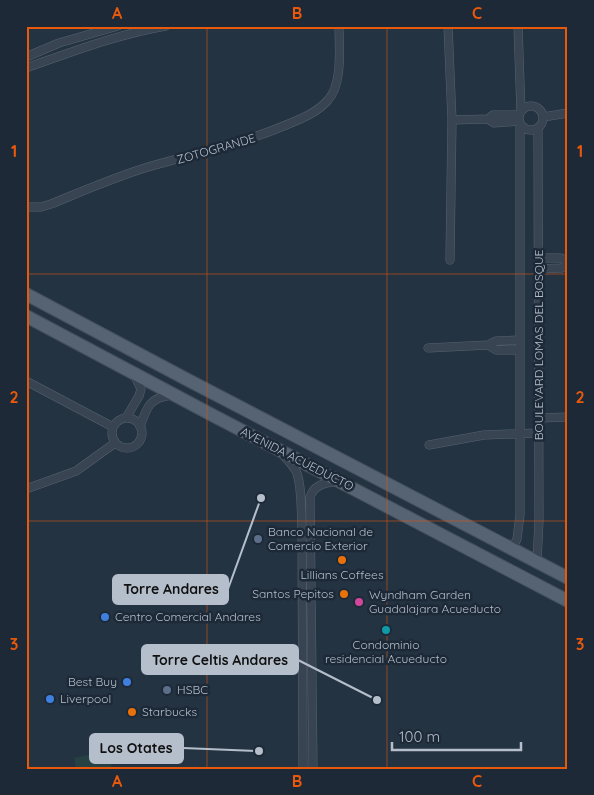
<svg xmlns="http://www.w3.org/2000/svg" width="594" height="795" font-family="Quicksand,sans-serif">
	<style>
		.green { fill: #264143 }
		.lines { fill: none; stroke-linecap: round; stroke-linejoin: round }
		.minor-casing { stroke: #56626f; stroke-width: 9 }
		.primary-casing { stroke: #45505e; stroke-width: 14 }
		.minor { stroke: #384452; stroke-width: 8 }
		.primary { stroke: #566372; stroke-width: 12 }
		.grid { fill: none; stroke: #e8590c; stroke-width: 1; stroke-opacity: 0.55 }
		.service-dot { fill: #5c6f8a; stroke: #1d2937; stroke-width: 2 }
		.food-dot { fill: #e8710a; stroke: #1d2937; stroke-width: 2 }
		.hotel-dot { fill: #d1479c; stroke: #1d2937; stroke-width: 2 }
		.shop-dot { fill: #3f7fe0; stroke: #1d2937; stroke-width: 2 }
		.culture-dot { fill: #0f9aa8; stroke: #1d2937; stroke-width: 2 }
		.labels { text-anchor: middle; stroke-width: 5; stroke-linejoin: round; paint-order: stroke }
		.street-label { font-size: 12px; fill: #b5bfcc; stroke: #1d2937 }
		.poi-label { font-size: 12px; fill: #b5bfcc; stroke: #1d2937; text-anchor: start }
		.leader { fill: none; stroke: #b5bfcc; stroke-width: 2 }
		.callout-dot { fill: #b5bfcc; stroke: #1d2937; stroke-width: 2 }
		.callout { fill: #b5bfcc; stroke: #b5bfcc; stroke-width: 2 }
		.callout-label { font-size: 14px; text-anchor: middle; font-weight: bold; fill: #111 }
		.neatline { fill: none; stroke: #e8590c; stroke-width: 2 }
		.grid-label { font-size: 16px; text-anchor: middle; font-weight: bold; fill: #e8590c }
	</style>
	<rect width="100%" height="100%" fill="#243342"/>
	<!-- green -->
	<path class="green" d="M 108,751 L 112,769 L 76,769 L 74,758 Z"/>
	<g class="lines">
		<!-- minor casing -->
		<g class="minor-casing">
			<path id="minor" d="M 448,26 L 452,120 L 450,260
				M 518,26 L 521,112
				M 26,57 L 59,43 L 118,26
				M 26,68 C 72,52 118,34 166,26
				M519 118a12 12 0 1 1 24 0a12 12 0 1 1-24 0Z
				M 543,117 L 568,113
				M 488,119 L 493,115 L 519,115
				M 452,120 L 488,119 L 494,123 L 519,121
				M 26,207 L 41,207 L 51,204 C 83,191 115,177 148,167 C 194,154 241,144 286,125 C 301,119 318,112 328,100 C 343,84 339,47 339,26
				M 538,258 L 561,258 L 568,262
				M 538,269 L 562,268 L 568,264
				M 488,345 L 496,350 L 519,350
				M 428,348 L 488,345 L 496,341 L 519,340
				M 26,381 L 113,427
				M 126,418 L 139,396 L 141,389 L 134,374
				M 539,418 L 568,417
				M112 433a15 15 0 1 1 30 0a15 15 0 1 1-30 0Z
				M 140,427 C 147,406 150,397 173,395
				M 429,445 L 484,435 L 539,433
				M 284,456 C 288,460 293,466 296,471 C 302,484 301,512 302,527 L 303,769
				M 26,489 L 76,471 L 115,443
				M 512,549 L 517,539 L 520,515 L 520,123
				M 537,562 L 539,521 L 538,128
				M 313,769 L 310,497 C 314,485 325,482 337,482"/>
		</g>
		<!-- primary casing -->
		<g class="primary-casing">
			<path id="primary" d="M 26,294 L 186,379 L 568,578
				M 26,316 L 214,416 L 568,601"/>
		</g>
		<!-- minor -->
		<use href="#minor" class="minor"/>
		<!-- primary -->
		<use href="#primary" class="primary"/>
	</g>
	<!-- grid -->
	<path class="grid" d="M 207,26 L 207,769M 387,26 L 387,769M 26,274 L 568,274M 26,521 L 568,521"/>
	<!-- markers -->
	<g class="service-dot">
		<circle cx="258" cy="539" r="5"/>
		<circle cx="167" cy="690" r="5"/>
	</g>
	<g class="food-dot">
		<circle cx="342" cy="560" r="5"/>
		<circle cx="344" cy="594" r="5"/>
		<circle cx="132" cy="712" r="5"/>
	</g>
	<circle class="hotel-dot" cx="359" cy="602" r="5"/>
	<g class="shop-dot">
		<circle cx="105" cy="617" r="5"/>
		<circle cx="127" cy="682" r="5"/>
		<circle cx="50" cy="699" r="5"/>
	</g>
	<circle class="culture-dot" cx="386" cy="630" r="5"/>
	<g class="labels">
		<!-- street labels -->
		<g class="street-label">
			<text transform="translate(216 149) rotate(-16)" y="4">ZOTOGRANDE</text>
			<text transform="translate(539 345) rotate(-90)" y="4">BOULEVARD LOMAS DEL BOSQUE</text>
			<text transform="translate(297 459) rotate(27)" y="4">AVENIDA ACUEDUCTO</text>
		</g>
		<!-- poi labels -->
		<g class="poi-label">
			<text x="268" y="536">Banco Nacional de<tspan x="268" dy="14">Comercio Exterior</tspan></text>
			<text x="342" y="579" text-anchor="middle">Lillians Coffees</text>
			<text x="334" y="598" text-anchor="end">Santos Pepitos</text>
			<text x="369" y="599">Wyndham Garden<tspan x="369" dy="14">Guadalajara Acueducto</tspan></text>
			<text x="115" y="621">Centro Comercial Andares</text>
			<text x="386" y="649" text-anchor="middle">Condominio<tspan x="386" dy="14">residencial Acueducto</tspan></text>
			<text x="117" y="686" text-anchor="end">Best Buy</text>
			<text x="177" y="694">HSBC</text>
			<text x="60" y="703">Liverpool</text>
			<text x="142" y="716">Starbucks</text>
		</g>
	</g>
	<!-- callouts -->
	<path class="leader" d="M261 498L228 589M377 700L298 660M259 751L183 748"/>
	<g class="callout-dot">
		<circle cx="261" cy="498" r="5"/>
		<circle cx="377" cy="700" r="5"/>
		<circle cx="259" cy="751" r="5"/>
	</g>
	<g class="callout">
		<rect x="113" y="575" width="115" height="29" rx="5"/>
		<rect x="142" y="645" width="156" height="29" rx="5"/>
		<rect x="90" y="734" width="93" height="29" rx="5"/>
	</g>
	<g class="callout-label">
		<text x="171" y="594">Torre Andares</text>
		<text x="220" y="665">Torre Celtis Andares</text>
		<text x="136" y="753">Los Otates</text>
	</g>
	<!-- border -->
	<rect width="594" height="795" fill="none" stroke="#1d2937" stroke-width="55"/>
	<!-- scale -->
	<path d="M392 742v8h129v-8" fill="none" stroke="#b5bfcc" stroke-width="2.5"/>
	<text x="399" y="742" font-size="15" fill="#b5bfcc" stroke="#1d2937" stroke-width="4" paint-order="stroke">100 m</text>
	<rect x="28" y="28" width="538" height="740" class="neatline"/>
	<g class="grid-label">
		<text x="117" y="19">A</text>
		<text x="297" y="19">B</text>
		<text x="477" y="19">C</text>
		<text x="14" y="157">1</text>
		<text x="580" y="157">1</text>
		<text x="14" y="403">2</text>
		<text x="580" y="403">2</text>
		<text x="14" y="650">3</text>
		<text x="580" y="650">3</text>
		<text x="117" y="787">A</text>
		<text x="297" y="787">B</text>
		<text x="477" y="787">C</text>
	</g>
</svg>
